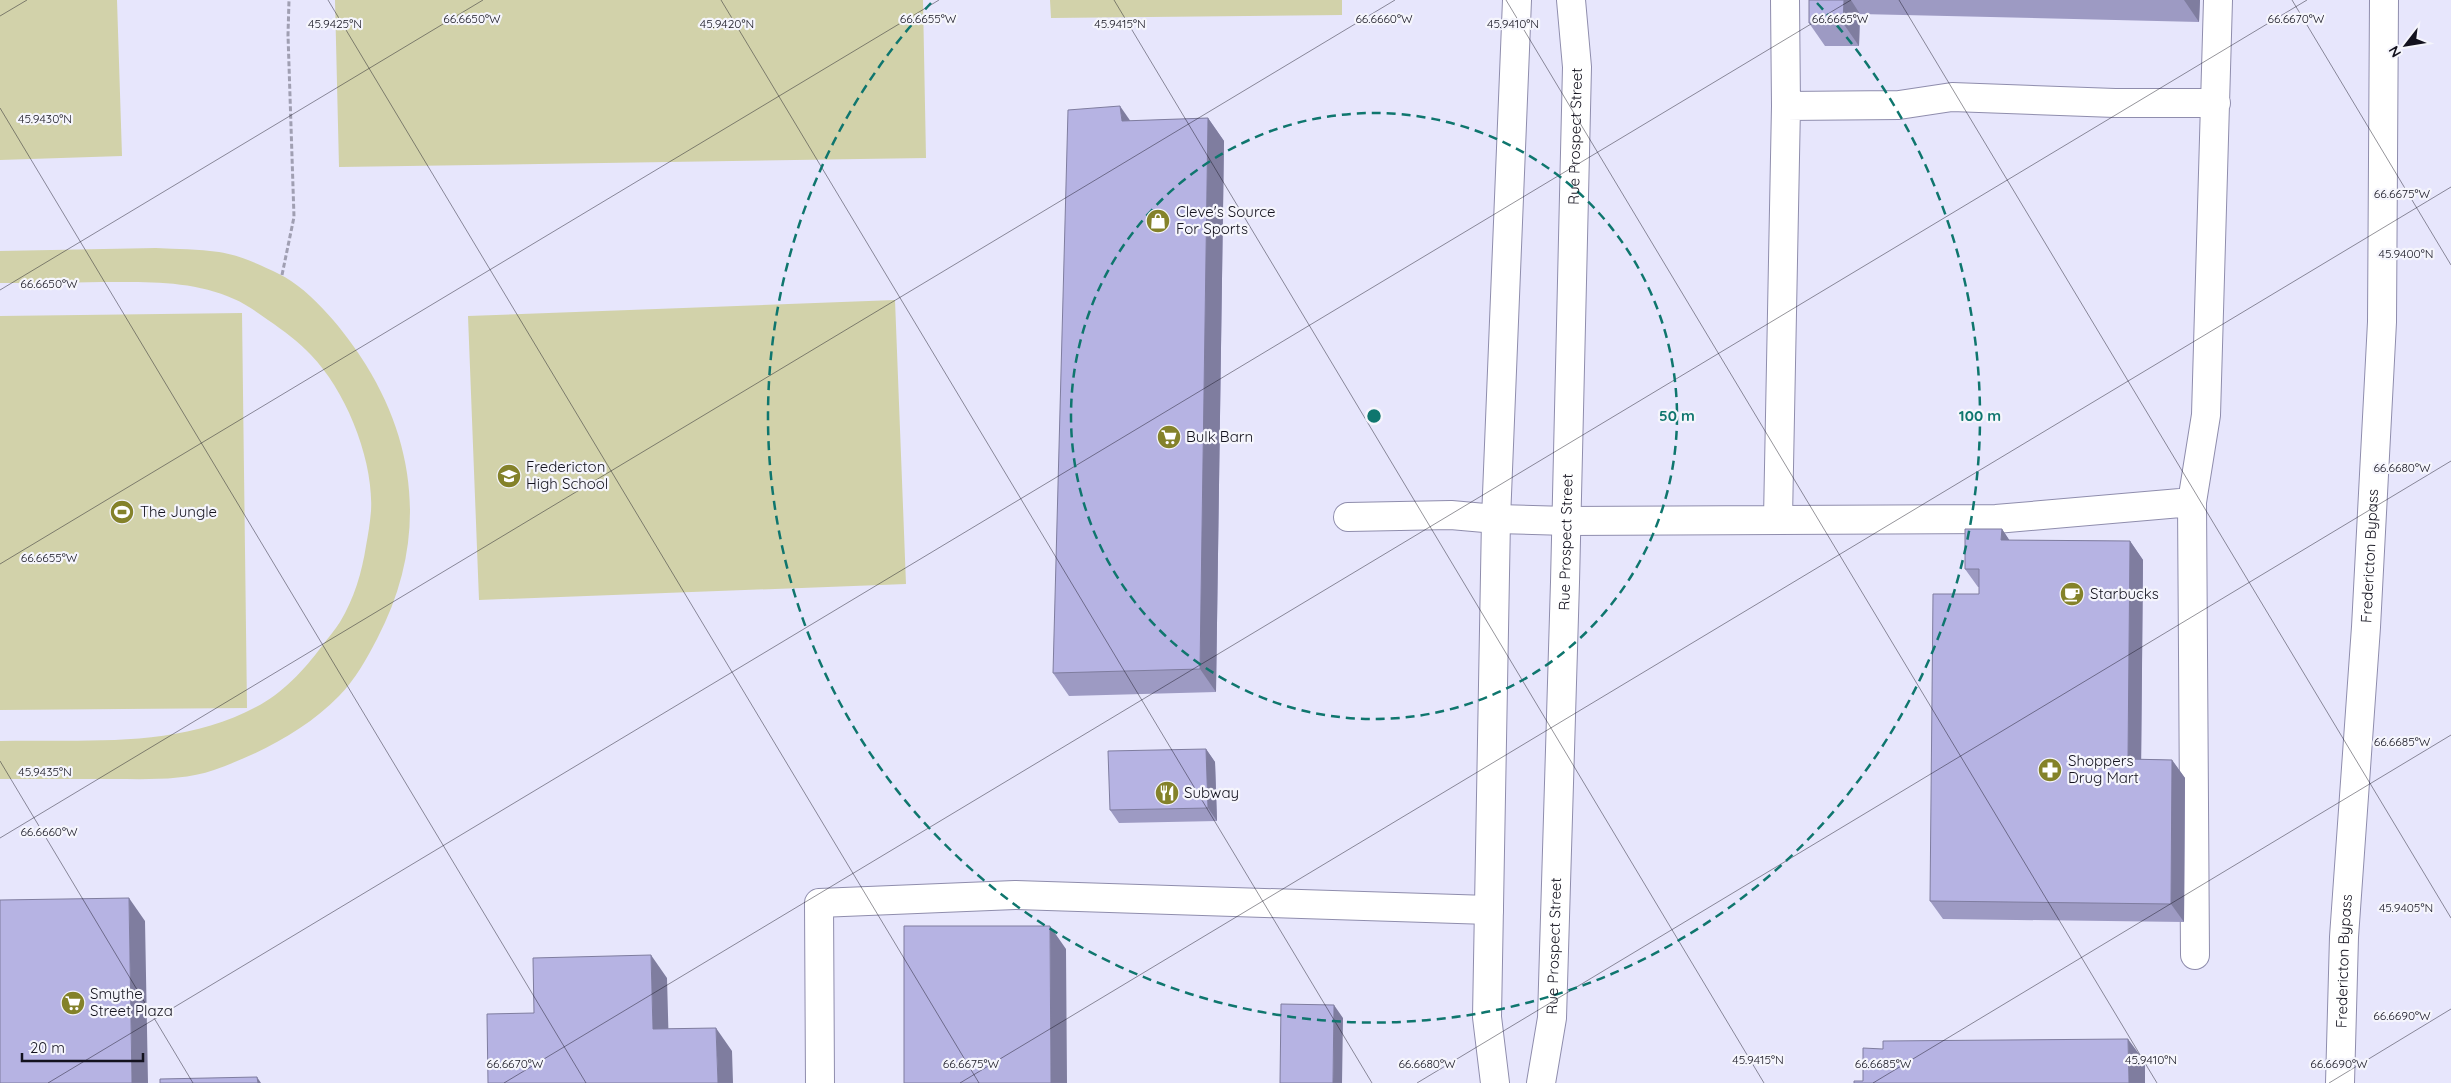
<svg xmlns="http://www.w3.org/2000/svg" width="2451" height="1083" font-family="Quicksand,sans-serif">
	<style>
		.green { fill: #d2d2aa }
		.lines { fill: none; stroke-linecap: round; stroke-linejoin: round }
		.minor-casing { stroke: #8f8dad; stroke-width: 30 }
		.major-casing { stroke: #8f8dad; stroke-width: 30 }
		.highway-casing { stroke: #8f8dad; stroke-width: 30 }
		.path { stroke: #a09fb2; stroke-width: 3; stroke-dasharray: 5 2.5; stroke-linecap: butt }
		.minor { stroke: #fff; stroke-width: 28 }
		.major { stroke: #fff; stroke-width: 28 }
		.highway { stroke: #fff; stroke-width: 28 }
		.wall { fill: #9d9ac3 }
		.shaded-wall { fill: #7f7d9f }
		.building { fill: #b6b3e3; stroke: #7f7d9f }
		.ticks { fill: none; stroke: #13121e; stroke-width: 1; stroke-opacity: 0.45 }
		.ring { fill: none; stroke: #0f766e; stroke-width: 2.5; stroke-dasharray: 9 6 }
		.labels { text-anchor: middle; stroke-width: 4.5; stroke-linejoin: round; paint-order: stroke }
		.street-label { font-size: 15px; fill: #13121e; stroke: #f5f5fc }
		.poi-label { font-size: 15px; fill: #13121e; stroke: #f5f5fc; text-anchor: start }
		.ticks-label { font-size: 12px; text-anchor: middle; fill: #13121e; stroke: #f5f5fc; stroke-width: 4.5; stroke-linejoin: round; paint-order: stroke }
		.centre { fill: #0f766e; stroke: #f5f5fc; stroke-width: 2.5 }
		.ring-label { font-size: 15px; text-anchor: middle; font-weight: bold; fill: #0f766e; stroke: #f5f5fc; stroke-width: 4.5; stroke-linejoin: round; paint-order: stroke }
	</style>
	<rect width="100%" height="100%" fill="#e7e6fc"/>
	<!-- green -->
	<path class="green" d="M 0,0 L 117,0 L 122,156 L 0,160 Z
		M 335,0 L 923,0 L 926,158 L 339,167 Z
		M 1050,0 L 1342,0 L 1342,15 L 1051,18 Z
		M 156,248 C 177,249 198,249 219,252 C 239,255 261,265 279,274 C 312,290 347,334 366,365 C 420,452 425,548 377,639 C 367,658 355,680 339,696 C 306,730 259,754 214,770 C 183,781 145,779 113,779 C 75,779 38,779 0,779 L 0,741 C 86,739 178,749 256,707 C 282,694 305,669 322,646 C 328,638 335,630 340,622 C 354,599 362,572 366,546 C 368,535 370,523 371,511 C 374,460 346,391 311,355 C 298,341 284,331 268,320 C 258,313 246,304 234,299 C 193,280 145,282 101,282 C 67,283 34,283 0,283 L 0,251 Z
		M 895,300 L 906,584 L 479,600 L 468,316 Z
		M 242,313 L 247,708 L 0,710 L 0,316 Z"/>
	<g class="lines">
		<!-- minor casing -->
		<g class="minor-casing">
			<path id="minor" d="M 1786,106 L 1899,105 L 1952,97 L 2115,103 L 2216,103
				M 1348,517 L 1451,515 L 1496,519 L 1567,521 L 1996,519 L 2192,502
				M 1778,519 L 1786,106 L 1785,0
				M 2195,955 L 2192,502 L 2206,415 L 2218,0
				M 820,1083 L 819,903 L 1015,895 L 1489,910"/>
		</g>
		<!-- major casing -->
		<g class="major-casing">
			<g id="major">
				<path d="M 1495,1083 L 1487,1017 L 1496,519 L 1517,0"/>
				<path id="s1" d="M 1541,1083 L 1552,1018 L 1565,582 L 1577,67 L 1571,0"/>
			</g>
		</g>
		<!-- highway casing -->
		<g class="highway-casing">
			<g id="highway">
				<path id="s2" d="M 2340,1083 L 2344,937 L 2366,627 L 2382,322 L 2384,0"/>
			</g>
		</g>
		<!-- path -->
		<path class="path" d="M 282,275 L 294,217 L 288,35 L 289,0"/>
		<!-- minor -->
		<use href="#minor" class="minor"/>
		<!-- major -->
		<use href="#major" class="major"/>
		<!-- highway -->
		<use href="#highway" class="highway"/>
	</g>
	<!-- wall -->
	<path class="wall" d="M 1809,0 L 2200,0 L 2199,22 L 1860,14 L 1859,46 L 1825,46 L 1809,23 Z
		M 1208,118 L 1224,141 L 1216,692 L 1069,696 L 1053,673 L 1130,121 Z
		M 2002,529 L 2009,540 L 2130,541 L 2143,560 L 2141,759 L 2172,760 L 2185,778 L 2184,922 L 1943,919 L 1930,901 L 1979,594 L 1979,587 L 1978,587 L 1965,569 Z
		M 1206,749 L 1215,762 L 1217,821 L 1119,823 L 1110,810 Z"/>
	<!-- shaded-wall -->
	<path class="shaded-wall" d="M 1844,0 L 1851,0 L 1860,14 L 1859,46 L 1843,23 Z
		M 2184,0 L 2200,0 L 2199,22 Z
		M 1120,106 L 1136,129 L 1122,121 Z
		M 1208,118 L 1224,141 L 1216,692 L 1200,669 Z
		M 2002,529 L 2014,547 L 2001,540 Z
		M 2130,541 L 2143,560 L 2141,778 L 2128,759 Z
		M 1206,749 L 1215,762 L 1217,821 L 1208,808 Z
		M 2172,760 L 2185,778 L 2184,922 L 2171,904 Z
		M 129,898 L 145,921 L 148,1083 L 132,1083 Z
		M 1050,926 L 1066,949 L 1067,1083 L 1051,1083 Z
		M 651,955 L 667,978 L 669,1052 L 653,1029 Z
		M 1334,1005 L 1343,1018 L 1342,1083 L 1333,1083 Z
		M 716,1028 L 732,1051 L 733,1083 L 718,1083 Z
		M 2128,1039 L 2145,1062 L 2145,1083 L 2129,1083 Z
		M 257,1077 L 261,1083 L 258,1083 Z"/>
	<!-- building -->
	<path class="building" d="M 1809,0 L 1844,0 L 1843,23 L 1809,23 Z
		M 1120,106 L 1122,121 L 1208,118 L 1200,669 L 1053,673 L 1068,110 Z
		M 1965,529 L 2002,529 L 2001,540 L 2130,541 L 2128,759 L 2172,760 L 2171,904 L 1930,901 L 1933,594 L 1979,594 L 1979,569 L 1965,569 Z
		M 1206,749 L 1208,808 L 1110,810 L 1108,751 Z
		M 129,898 L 132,1083 L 0,1083 L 0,900 Z
		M 904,926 L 1050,926 L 1051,1083 L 904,1083 Z
		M 651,955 L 653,1029 L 716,1028 L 718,1083 L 488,1083 L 487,1014 L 534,1013 L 533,958 Z
		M 1281,1004 L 1334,1005 L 1333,1083 L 1280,1083 Z
		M 2128,1039 L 2129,1083 L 1854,1083 L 1854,1081 L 1863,1081 L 1863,1048 L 1883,1049 L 1883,1041 Z
		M 257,1077 L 258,1083 L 160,1083 L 160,1079 Z"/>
	<!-- ticks -->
	<path class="ticks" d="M 328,0 L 979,1083M 721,0 L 1372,1083M 1114,0 L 1764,1083M 1506,0 L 2157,1083M 1899,0 L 2451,918M 2292,0 L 2451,265M 0,16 L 27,0M 0,108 L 586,1083M 0,290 L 483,0M 0,564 L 939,0M 0,761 L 193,1083M 0,838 L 1395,0M 48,1083 L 1851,0M 504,1083 L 2307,0M 960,1083 L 2451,187M 1417,1083 L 2451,461M 1873,1083 L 2451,735M 2329,1083 L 2451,1009"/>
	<!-- distance rings -->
	<g class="ring">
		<circle cx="1374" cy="416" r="303"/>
		<path d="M1817 3A606 606 0 1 1 931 3"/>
	</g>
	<!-- icons -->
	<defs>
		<g id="shop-disc" transform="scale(1.25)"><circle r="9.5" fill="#84822a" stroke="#f5f5fc"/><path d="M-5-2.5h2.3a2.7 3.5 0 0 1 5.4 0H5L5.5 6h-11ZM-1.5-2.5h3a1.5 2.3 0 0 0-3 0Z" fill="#fff"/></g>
		<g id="supermarket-disc" transform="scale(1.25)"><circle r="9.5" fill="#84822a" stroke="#f5f5fc"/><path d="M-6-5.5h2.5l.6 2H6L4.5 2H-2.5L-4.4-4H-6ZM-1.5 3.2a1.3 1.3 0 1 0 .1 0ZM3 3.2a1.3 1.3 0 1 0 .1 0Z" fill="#fff"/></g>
		<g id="school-disc" transform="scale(1.25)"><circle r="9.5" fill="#84822a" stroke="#f5f5fc"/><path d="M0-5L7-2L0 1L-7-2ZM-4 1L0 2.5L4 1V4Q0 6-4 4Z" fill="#fff"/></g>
		<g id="stadium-disc" transform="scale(1.25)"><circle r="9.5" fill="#84822a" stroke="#f5f5fc"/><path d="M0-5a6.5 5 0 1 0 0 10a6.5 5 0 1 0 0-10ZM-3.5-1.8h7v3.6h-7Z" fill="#fff"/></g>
		<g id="cafe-disc" transform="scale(1.25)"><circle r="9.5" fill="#84822a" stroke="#f5f5fc"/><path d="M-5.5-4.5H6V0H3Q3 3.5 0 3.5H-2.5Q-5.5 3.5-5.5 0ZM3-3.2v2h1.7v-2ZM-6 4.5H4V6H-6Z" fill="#fff"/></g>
		<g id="pharmacy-disc" transform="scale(1.25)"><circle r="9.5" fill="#84822a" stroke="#f5f5fc"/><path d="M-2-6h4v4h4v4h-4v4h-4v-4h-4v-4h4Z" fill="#fff"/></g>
		<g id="restaurant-disc" transform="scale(1.25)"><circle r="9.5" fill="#84822a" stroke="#f5f5fc"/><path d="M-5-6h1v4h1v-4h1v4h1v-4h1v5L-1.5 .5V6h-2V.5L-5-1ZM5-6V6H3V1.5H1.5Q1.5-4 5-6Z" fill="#fff"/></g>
	</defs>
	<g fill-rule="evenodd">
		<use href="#shop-disc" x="1158" y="221"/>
		<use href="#supermarket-disc" x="1169" y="437"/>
		<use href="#school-disc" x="509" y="476"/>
		<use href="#stadium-disc" x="122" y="512"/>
		<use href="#cafe-disc" x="2072" y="594"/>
		<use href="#pharmacy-disc" x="2050" y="770"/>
		<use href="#restaurant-disc" x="1167" y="793"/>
		<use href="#supermarket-disc" x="73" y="1003"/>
	</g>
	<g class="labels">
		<!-- street labels -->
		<g class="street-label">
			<text dy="5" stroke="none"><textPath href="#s1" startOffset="948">Rue Prospect Street</textPath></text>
			<text dy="5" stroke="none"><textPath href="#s1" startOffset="542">Rue Prospect Street</textPath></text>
			<text dy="5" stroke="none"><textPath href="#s2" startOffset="528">Fredericton Bypass</textPath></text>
			<text dy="5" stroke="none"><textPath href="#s1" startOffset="138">Rue Prospect Street</textPath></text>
			<text dy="5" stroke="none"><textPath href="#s2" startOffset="122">Fredericton Bypass</textPath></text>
		</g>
		<!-- poi labels -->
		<g class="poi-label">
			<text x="1176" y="217">Cleve's Source<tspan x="1176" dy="17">For Sports</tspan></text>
			<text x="1186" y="442">Bulk Barn</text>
			<text x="526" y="472">Fredericton<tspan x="526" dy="17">High School</tspan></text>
			<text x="140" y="517">The Jungle</text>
			<text x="2090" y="599">Starbucks</text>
			<text x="2068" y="766">Shoppers<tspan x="2068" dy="17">Drug Mart</tspan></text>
			<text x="1184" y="798">Subway</text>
			<text x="90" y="999">Smythe<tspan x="90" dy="17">Street Plaza</tspan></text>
		</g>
	</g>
	<g class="ticks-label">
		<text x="928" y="23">66.6655°W</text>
		<text x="2296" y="23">66.6670°W</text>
		<text x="472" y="23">66.6650°W</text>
		<text x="1384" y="23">66.6660°W</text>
		<text x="1840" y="23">66.6665°W</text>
		<text x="335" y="28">45.9425°N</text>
		<text x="727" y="28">45.9420°N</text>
		<text x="1120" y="28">45.9415°N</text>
		<text x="1513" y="28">45.9410°N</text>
		<text x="45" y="123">45.9430°N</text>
		<text x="2402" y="198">66.6675°W</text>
		<text x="2406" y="258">45.9400°N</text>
		<text x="49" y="288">66.6650°W</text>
		<text x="2402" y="472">66.6680°W</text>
		<text x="49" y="562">66.6655°W</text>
		<text x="2402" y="746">66.6685°W</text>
		<text x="45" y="776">45.9435°N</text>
		<text x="49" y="836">66.6660°W</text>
		<text x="2406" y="912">45.9405°N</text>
		<text x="2402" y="1020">66.6690°W</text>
		<text x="1758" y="1064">45.9415°N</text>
		<text x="2151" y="1064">45.9410°N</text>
		<text x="515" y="1068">66.6670°W</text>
		<text x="971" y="1068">66.6675°W</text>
		<text x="1427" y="1068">66.6680°W</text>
		<text x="1883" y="1068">66.6685°W</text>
		<text x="2339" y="1068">66.6690°W</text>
	</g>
	<circle cx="1374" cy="416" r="8" class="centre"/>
	<g class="ring-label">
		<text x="1677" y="421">50 m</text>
		<text x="1980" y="421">100 m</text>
	</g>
	<!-- north arrow -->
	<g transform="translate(2406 45) rotate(239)" stroke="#f5f5fc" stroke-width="4" paint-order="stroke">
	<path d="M0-4L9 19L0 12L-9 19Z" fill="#13121e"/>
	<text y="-8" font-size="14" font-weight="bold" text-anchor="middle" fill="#13121e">N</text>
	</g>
	<!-- scale -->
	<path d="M22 1053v8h121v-8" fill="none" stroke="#13121e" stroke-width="2.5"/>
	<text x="30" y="1053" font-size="15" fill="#13121e" stroke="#f5f5fc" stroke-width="4" paint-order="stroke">20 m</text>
</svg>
